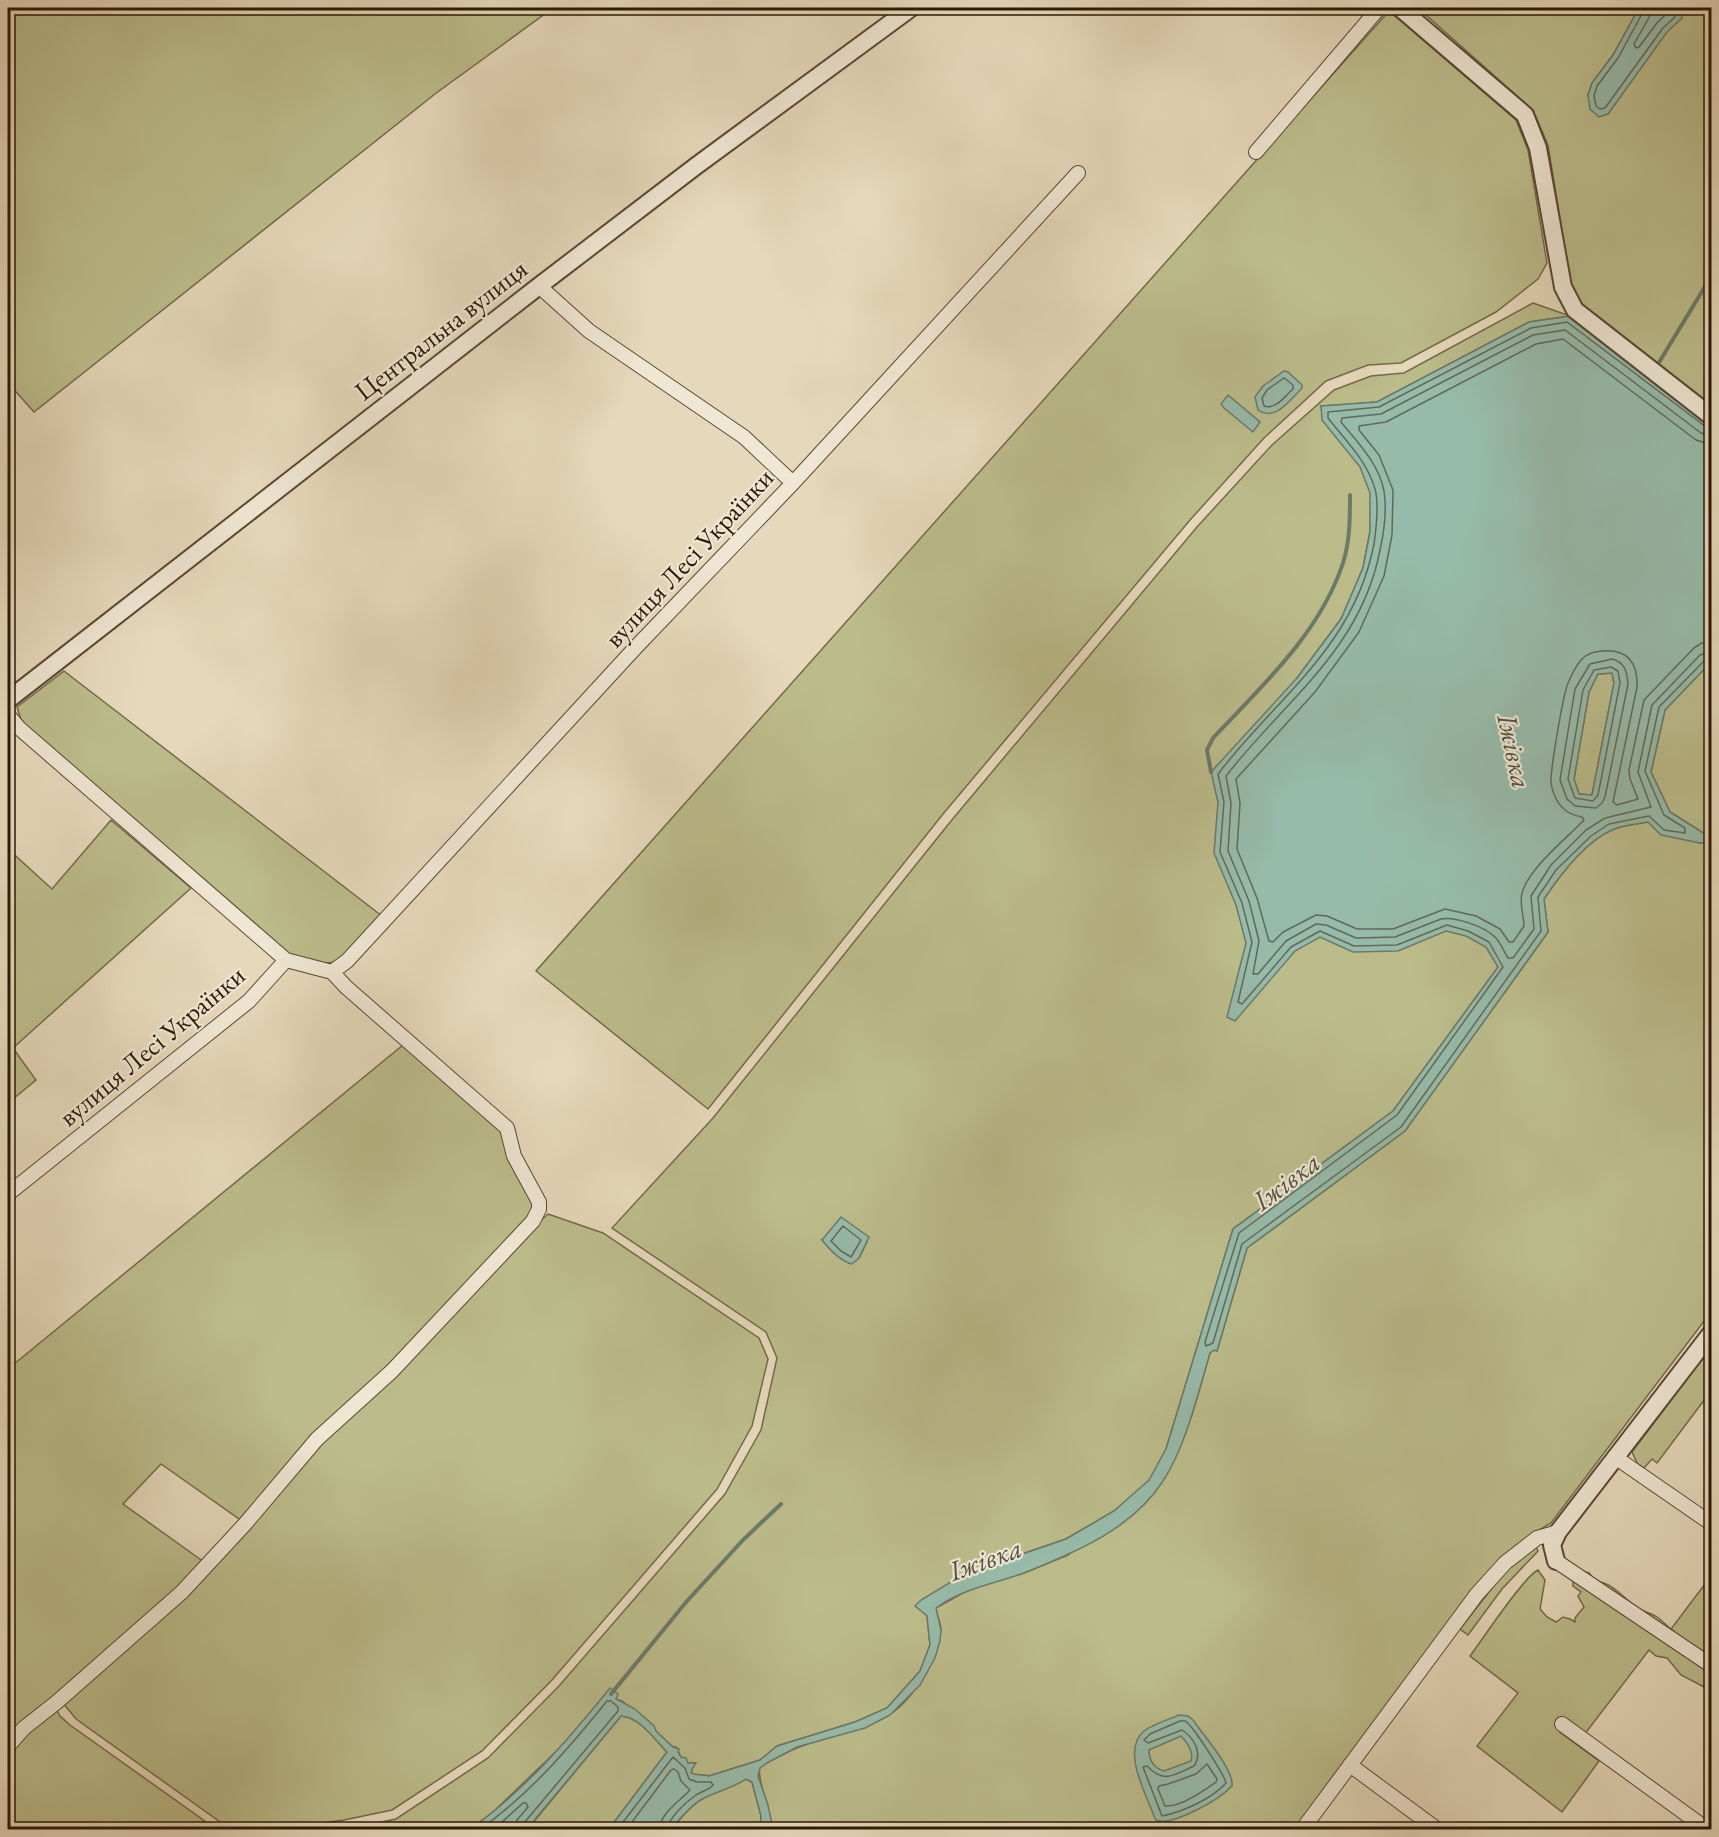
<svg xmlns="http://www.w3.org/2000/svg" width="1719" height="1837" font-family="'EB Garamond',serif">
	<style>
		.green { fill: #bcbc8b; stroke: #746a49; stroke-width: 1.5; fill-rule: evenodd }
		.water { fill: #97bbab; stroke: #6c7a69; stroke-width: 1.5; fill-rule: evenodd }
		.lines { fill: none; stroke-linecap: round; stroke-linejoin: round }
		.shore { stroke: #616a59; stroke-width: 1.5 }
		.stream { stroke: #6c7a69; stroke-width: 4 }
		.minor-casing { stroke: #5a4834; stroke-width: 16 }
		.tertiary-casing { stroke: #5a4834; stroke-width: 20 }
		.minor { stroke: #efe6d3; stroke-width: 14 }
		.tertiary { stroke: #efe6d3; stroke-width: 16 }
		.labels { text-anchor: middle; stroke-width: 4.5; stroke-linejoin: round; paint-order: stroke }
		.street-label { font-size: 27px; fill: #2b1807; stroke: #efe6d3 }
		.water-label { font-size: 28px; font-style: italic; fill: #515140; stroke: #efe6d3 }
	</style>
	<rect width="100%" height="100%" fill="#e6d8bb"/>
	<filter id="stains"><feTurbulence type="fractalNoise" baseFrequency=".00333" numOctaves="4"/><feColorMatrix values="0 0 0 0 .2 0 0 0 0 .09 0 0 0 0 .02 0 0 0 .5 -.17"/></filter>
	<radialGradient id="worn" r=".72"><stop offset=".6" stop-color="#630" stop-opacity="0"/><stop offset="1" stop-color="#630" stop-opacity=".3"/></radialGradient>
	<!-- green -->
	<path class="green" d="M 8,8 L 553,8 L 435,94 L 34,412 L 8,383 Z
		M 1418,8 L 1639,8 L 1613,55 L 1592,83 L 1588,95 L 1682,18 L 1680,8 L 1711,8 L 1711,406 L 1582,305 L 1571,285 L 1548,145 L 1533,110 Z
		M 1389,11 L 1516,120 L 1528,150 L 1547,263 L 1538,279 L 1496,312 L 1401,363 L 1368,365 L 1326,381 L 1264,438 L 1190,520 L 943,814 L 708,1109 L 536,971 Z
		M 1533,303 L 1570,316 L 1529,322 L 1377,402 L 1321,406 L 1372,449 L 1370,531 L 1363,568 L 1341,619 L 1297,678 L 1503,915 L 1498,967 L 1393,1111 L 1233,1229 L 1166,1449 L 1150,1480 L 1114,1511 L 1066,1539 L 964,1574 L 927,1616 L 930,1645 L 920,1671 L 887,1708 L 855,1722 L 777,1746 L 760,1760 L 709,1776 C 704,1774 698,1776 691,1774 L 692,1769 L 695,1763 L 688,1763 L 681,1757 L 676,1747 L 673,1747 L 622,1701 L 616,1699 L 567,1741 L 491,1814 L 469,1829 L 342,1830 L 396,1819 L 488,1758 L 559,1686 L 725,1494 L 761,1430 L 777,1358 L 766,1332 L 612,1228 L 713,1118 L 951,821 L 1197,527 L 1272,445 L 1334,390 L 1371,376 L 1404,373 ZM 822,1240 L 867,1242 L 859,1258 L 834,1253 Z
		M 1711,662 L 1711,838 L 1670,812 L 1651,772 L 1665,710 Z
		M 64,671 L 382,916 L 337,962 L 315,964 L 285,954 L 22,723 L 17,707 Z
		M 1612,673 L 1614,683 L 1592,795 L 1579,794 L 1574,779 L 1589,692 L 1598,674 Z
		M 111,820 L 191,888 L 13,1048 L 36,1080 L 8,1103 L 8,849 L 52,889 Z
		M 1648,822 L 1700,843 L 1711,842 L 1711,1312 L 1551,1523 L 1534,1533 L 1295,1829 L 773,1829 C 771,1818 756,1774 760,1768 C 765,1761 777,1758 784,1754 C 841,1724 899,1739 928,1664 C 931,1655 940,1641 941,1630 C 941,1624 937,1615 936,1608 L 970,1589 L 1024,1573 L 1068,1555 L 1174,1460 L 1192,1415 L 1210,1353 L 1214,1350 L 1217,1351 L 1247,1248 L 1405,1131 L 1548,932 L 1544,899 C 1560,875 1585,841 1612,830 C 1623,825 1637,824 1648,822 Z
		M 403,1045 L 501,1130 L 535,1202 L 529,1218 L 242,1521 L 161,1464 L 123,1504 L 204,1562 L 179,1588 L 8,1739 L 8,1369 Z
		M 548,1214 L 603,1233 L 759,1338 L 768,1359 L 752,1426 L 717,1489 L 552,1680 L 482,1751 L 392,1810 L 344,1820 L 276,1829 L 230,1829 L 76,1719 L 63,1703 L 185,1595 L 320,1443 L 537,1224 Z
		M 1711,1347 L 1711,1391 L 1657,1463 L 1652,1459 L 1644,1468 L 1637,1463 L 1632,1452 Z
		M 1536,1547 L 1538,1551 L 1502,1589 L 1468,1635 L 1460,1629 L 1507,1569 Z
		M 1538,1570 L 1545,1580 L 1540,1609 L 1547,1617 L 1556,1622 L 1563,1617 L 1570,1619 L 1575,1622 L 1575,1618 L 1584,1607 L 1578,1596 L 1581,1592 L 1573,1586 L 1573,1577 L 1578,1570 L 1589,1573 L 1596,1582 C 1611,1580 1627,1602 1639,1609 C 1645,1612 1651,1613 1657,1617 C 1663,1621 1668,1628 1675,1632 L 1671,1629 L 1711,1576 L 1711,1657 L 1703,1651 L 1704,1656 L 1711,1659 L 1711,1684 L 1706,1688 L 1681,1675 L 1667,1658 L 1656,1656 L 1649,1650 L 1584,1735 L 1561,1733 L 1599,1761 L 1562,1812 L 1477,1746 L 1518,1693 L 1470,1656 C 1482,1640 1525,1575 1538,1570 Z
		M 56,1708 L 60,1716 L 70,1725 L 216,1829 L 8,1829 L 8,1753 L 27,1731 Z
		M 621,1716 C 640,1717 655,1740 667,1752 L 609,1829 L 527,1830 Z
		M 746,1779 L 752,1782 L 761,1816 L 760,1829 L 671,1830 C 680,1819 690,1806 702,1799 C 717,1791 733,1788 746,1779 Z"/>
	<!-- water -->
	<path class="water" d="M 1639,8 L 1680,8 L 1682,18 L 1667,32 L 1608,114 L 1599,117 L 1590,109 L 1588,95 L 1592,83 L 1613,55 Z
		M 1570,316 L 1711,424 L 1711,662 L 1665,710 L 1651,772 L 1670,812 L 1711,838 L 1711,842 L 1700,843 L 1661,835 L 1648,822 C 1637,824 1622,825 1612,830 C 1585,842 1560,875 1544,899 L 1548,932 L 1405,1131 L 1247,1248 L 1217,1351 L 1214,1350 L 1210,1353 C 1198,1393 1186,1446 1163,1481 C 1133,1528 1078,1551 1029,1571 C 996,1584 965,1587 936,1608 L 941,1630 L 940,1641 L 935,1658 L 920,1685 L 890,1715 L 865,1728 L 797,1747 L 767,1763 L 760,1768 L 758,1776 L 768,1805 L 773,1829 L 760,1829 L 761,1816 L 752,1782 L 746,1779 C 733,1788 717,1791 702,1799 C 690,1806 680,1819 671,1829 L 609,1829 L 667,1752 C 655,1740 640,1717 621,1716 L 527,1829 L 469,1830 C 524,1791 568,1740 610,1688 L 618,1694 L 616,1699 L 635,1709 L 654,1726 L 656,1731 L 673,1747 L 679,1749 L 678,1752 L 681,1757 L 686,1758 L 688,1763 L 696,1763 L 692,1769 L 691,1773 C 698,1776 703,1774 709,1776 L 760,1760 L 777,1746 L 855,1722 L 887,1708 L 920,1671 L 930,1645 L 927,1616 L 915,1606 L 921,1600 L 964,1574 L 1066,1539 L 1114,1511 L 1149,1480 L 1166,1449 L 1233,1229 L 1393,1111 L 1498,967 L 1486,947 L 1466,936 L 1446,931 L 1398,951 L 1353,952 L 1320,937 L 1295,951 L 1235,1021 L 1227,1017 L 1246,943 L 1236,905 L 1214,853 L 1218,802 L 1211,772 L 1297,678 L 1341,619 L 1363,568 L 1370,532 L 1370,493 L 1360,467 L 1322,420 L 1321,406 L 1377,402 L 1529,322 ZM 1612,673 L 1614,683 L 1592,795 L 1579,794 L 1574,779 L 1589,692 L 1598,674 Z
		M 1284,371 L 1288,372 L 1302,385 L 1302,388 C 1290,400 1275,422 1258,410 L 1255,397 L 1263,386 Z
		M 1228,395 L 1260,422 L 1253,432 L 1224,408 L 1221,404 Z
		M 841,1217 L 869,1237 L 859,1258 L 852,1264 C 840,1261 830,1250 822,1240 Z
		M 1179,1715 L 1188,1716 L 1193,1720 C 1203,1735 1234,1769 1232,1786 C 1220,1799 1172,1827 1156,1820 L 1154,1816 C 1146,1794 1121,1750 1144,1731 C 1153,1724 1168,1720 1179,1715 ZM 1181,1736 C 1187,1743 1194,1751 1191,1761 L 1164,1771 C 1154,1768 1149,1760 1149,1750 Z"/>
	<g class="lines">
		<!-- shore -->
		<path class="shore" d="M 1644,8 L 1643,12 L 1618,58 L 1597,86 L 1594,96 L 1596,106 L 1600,109 L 1605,108 L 1663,28 L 1675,17 L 1674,8
			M 1651,8 L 1650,16 L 1634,44 L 1636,48 L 1639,47 L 1657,23 L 1666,14 L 1667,8
			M 1284,378 L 1293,385 L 1293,389 C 1285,396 1276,410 1264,406 L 1262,398 L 1267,390 Z
			M 1712,428 L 1706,427 L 1567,322 L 1531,328 L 1379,407 L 1328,412 L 1328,418 C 1346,441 1367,461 1375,489 C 1379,503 1376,530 1374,544 C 1354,647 1278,696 1218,774 L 1224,802 L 1220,852 L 1242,903 L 1252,942 L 1238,1002 L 1242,1004 L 1291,947 L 1320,931 L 1354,946 L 1397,945 L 1447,925 L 1468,931 L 1489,942 L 1503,967 L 1397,1115 L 1239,1233 L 1205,1342 L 1206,1346 L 1213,1343 L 1242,1244 L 1401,1127 L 1541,931 L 1538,897 L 1556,870 L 1591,836 L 1609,824 L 1649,816 L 1664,830 L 1685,833 L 1685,828 L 1664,815 L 1645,771 L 1659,707 L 1705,660 L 1712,658
			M 1712,436 L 1701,433 L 1565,330 L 1533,335 L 1381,414 L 1342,418 L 1341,422 C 1358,443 1379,464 1384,491 C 1387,510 1384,532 1380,550 C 1361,650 1284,701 1226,776 L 1231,803 L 1228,851 L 1249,901 L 1259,941 L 1253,974 L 1258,974 L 1286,941 L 1316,924 L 1326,925 L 1356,938 L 1395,937 L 1441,919 C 1455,916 1485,927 1495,937 C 1501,943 1504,952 1508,958 L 1513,958 L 1534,929 L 1531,896 L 1551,865 L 1586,830 L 1605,818 L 1651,807 L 1638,772 L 1652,705 L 1700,655 L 1712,651
			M 1712,445 L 1696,440 L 1563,339 L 1536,344 L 1386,422 L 1359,426 L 1359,430 L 1379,455 L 1393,490 L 1392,535 L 1384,576 L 1359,632 L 1315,692 L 1236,779 L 1240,803 L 1237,849 L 1257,898 L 1269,941 L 1273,942 L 1283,932 L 1316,915 L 1327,916 L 1357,929 L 1393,929 L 1445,909 L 1476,916 L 1500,929 L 1509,942 L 1513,942 L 1524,926 C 1524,916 1519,903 1522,893 C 1529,868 1566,839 1584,820 L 1582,817 C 1563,814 1554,801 1551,783 C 1550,772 1563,695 1568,683 C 1571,676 1576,666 1581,660 C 1587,653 1594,652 1602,651 C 1627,649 1638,662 1637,687 L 1613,802 L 1617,805 L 1638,799 L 1630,779 L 1629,770 L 1644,700 L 1694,648 L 1702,643 L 1712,642
			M 1612,659 C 1625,662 1627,672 1628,684 L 1605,797 L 1602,803 L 1596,808 L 1575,806 L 1567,799 L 1560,780 L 1575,689 L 1590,664 Z
			M 1611,667 L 1618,671 L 1620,683 L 1598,795 L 1593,801 L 1575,798 L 1568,779 L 1583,690 L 1594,670 Z
			M 843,1226 L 861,1240 L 851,1257 L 841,1251 L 831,1241 Z
			M 1180,1721 C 1182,1721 1183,1721 1185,1721 C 1191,1723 1224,1774 1226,1783 C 1212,1799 1182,1812 1162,1816 L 1143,1767 L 1147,1766 C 1164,1784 1174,1775 1194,1766 C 1203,1753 1194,1738 1182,1730 L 1148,1743 L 1144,1740 L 1150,1734 Z
			M 1207,1764 L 1217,1779 L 1216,1782 C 1203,1791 1181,1807 1165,1806 L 1158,1789 L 1159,1786 L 1168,1784 L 1196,1774 Z
			M 479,1830 C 529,1795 569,1748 607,1701 L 611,1701 L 618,1707 L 618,1711 L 524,1823 L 522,1830
			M 493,1830 L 523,1803 L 526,1803 L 528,1807 L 517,1820 L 515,1830
			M 617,1830 L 673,1757 L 685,1768 L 689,1779 L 697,1782 L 711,1782 L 713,1785 C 709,1790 702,1791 696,1795 C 686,1802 669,1817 667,1830
			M 626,1830 L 671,1770 L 674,1769 L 678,1772 L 681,1781 L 690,1790 C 679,1802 661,1812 659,1830"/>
		<!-- stream -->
		<path class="stream" d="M 1658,364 L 1712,275
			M 1211,772 L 1207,750 L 1213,738 C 1262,686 1320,633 1343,563 C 1350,541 1350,518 1350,495
			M 611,1694 L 687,1601 L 743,1540 L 781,1504"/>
		<!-- minor casing -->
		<g class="minor-casing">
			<path id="minor" d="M 1256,152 L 1379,8
				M 539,286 L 589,331 L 744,437 L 793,483
				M 8,715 L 19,728 L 286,960
				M 8,1194 L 249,1001 L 286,960 L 332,972 L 347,961 L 637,646 L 793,483 L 1078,173
				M 1615,1457 L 1712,1524
				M 1556,1561 L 1712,1666
				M 1562,1724 L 1708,1830
				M 8,1746 L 24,1728 L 57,1702 L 182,1592 L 245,1524 L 317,1439 L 392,1371 L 533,1221 L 539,1209 L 539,1202 L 514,1156 L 507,1128 L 346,987 L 332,972
				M 1350,1765 L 1438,1830
				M 1302,1830 L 1477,1594 L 1505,1563 L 1537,1538 L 1558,1532"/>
		</g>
		<!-- tertiary casing -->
		<g class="tertiary-casing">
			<path id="tertiary" d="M 1400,8 L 1525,115 L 1538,148 L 1563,287 L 1575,310 L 1712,417
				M 8,700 L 539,286 L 696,166 L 911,8
				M 1556,1561 L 1552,1545 L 1558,1532 L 1712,1332"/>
		</g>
		<!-- minor -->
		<use href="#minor" class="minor"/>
		<!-- tertiary -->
		<use href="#tertiary" class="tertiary"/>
	</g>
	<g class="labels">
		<!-- street labels -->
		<g class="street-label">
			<text transform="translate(441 330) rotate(-38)" y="9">Центральна вулиця</text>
			<text transform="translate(689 558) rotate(-47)" y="9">вулиця Лесі Українки</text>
			<text transform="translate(152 1046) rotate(-40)" y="9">вулиця Лесі Українки</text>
		</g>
		<!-- water labels -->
		<g class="water-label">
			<text transform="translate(1515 751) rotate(78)" y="10">Іжівка</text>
			<text transform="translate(1286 1181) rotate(-37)" y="10">Іжівка</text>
			<text transform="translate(985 1559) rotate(-20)" y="10">Іжівка</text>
		</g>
	</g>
	<!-- margin -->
	<rect width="1719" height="1837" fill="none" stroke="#e6d8bb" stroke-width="30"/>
	<rect x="9" y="9" width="1701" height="1819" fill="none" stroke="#2b1807" stroke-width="3"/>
	<rect x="15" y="15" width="1689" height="1807" fill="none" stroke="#2b1807" stroke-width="1.5"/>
	<rect width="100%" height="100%" filter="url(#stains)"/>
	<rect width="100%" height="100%" fill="url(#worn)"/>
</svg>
